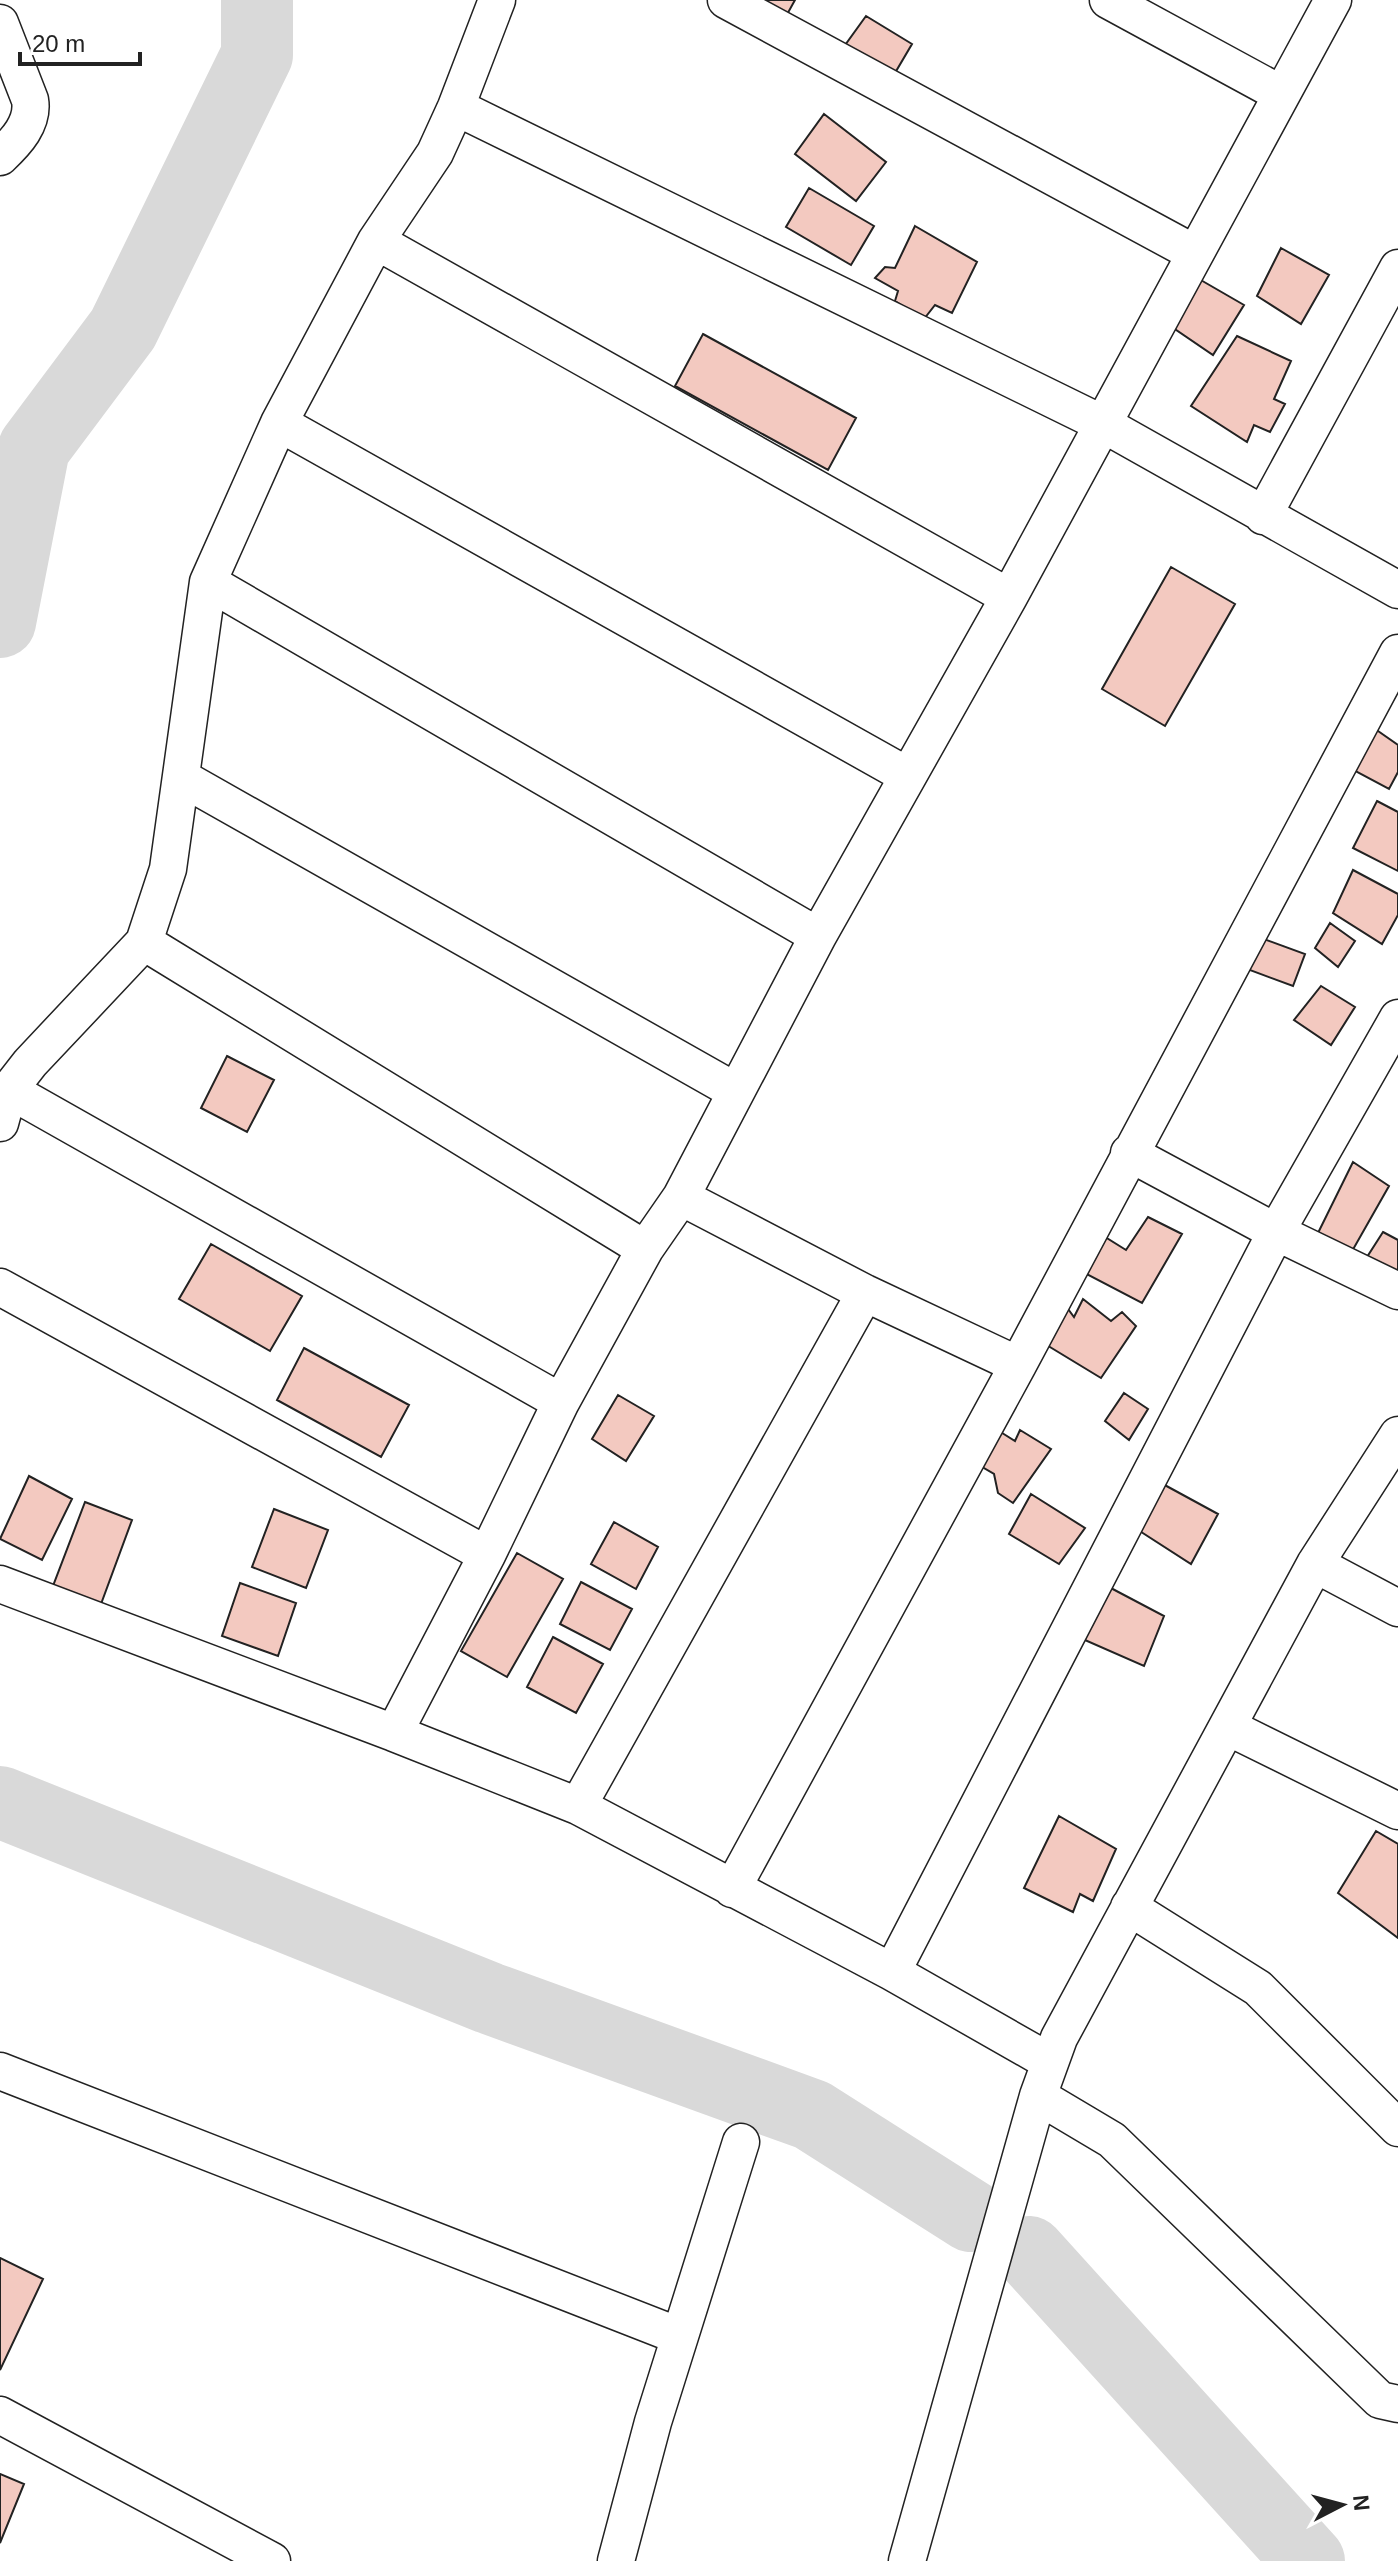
<svg xmlns="http://www.w3.org/2000/svg" width="1398" height="2561" font-family="Helvetica,sans-serif">
	<style>
		.lines { fill: none; stroke-linecap: round; stroke-linejoin: round }
		.river { stroke: #d9d9d9; stroke-width: 72 }
		.building { fill: #f3c9c0; stroke: #222; stroke-width: 2 }
		.street-casing { stroke: #222; stroke-width: 39 }
		.street { stroke: #fff; stroke-width: 36 }
	</style>
	<rect width="100%" height="100%" fill="#fff"/>
	<g class="lines">
		<!-- river -->
		<path class="river" d="M 0,622 L 34,448 L 123,329 L 257,55 L 257,0
			M 0,1802 L 489,1998 L 812,2115 L 971,2216
			M 1029,2252 L 1309,2561"/>
	</g>
	<!-- building -->
	<path class="building" d="M 749,0 L 795,0 L 784,20 Z
		M 866,16 L 912,44 L 892,78 L 843,48 Z
		M 824,114 L 886,162 L 856,201 L 795,154 Z
		M 809,188 L 874,226 L 851,265 L 786,227 Z
		M 915,226 L 977,262 L 952,313 L 935,305 L 924,319 L 895,301 L 898,291 L 875,278 L 885,267 L 895,268 Z
		M 1281,248 L 1329,275 L 1301,324 L 1257,296 Z
		M 1199,279 L 1244,305 L 1213,355 L 1166,323 Z
		M 703,334 L 856,418 L 828,470 L 675,386 Z
		M 1237,336 L 1291,361 L 1274,399 L 1285,404 L 1270,432 L 1254,425 L 1247,442 L 1191,406 Z
		M 1171,567 L 1235,604 L 1165,726 L 1102,689 Z
		M 1368,724 L 1398,745 L 1398,772 L 1389,789 L 1342,764 Z
		M 1377,801 L 1398,812 L 1398,871 L 1353,848 Z
		M 1353,870 L 1398,894 L 1398,915 L 1382,944 L 1333,913 Z
		M 1330,923 L 1355,941 L 1338,967 L 1315,948 Z
		M 1250,934 L 1305,954 L 1293,986 L 1239,966 Z
		M 1321,986 L 1355,1007 L 1331,1045 L 1294,1020 Z
		M 227,1056 L 274,1080 L 247,1132 L 201,1108 Z
		M 1353,1162 L 1389,1186 L 1351,1253 L 1316,1237 Z
		M 1148,1217 L 1182,1234 L 1142,1303 L 1079,1270 L 1097,1232 L 1126,1250 Z
		M 1383,1232 L 1398,1240 L 1398,1289 L 1360,1268 Z
		M 211,1244 L 302,1296 L 270,1351 L 179,1299 Z
		M 1083,1299 L 1111,1321 L 1122,1312 L 1136,1326 L 1101,1378 L 1045,1344 L 1068,1309 L 1074,1317 Z
		M 304,1348 L 409,1405 L 381,1457 L 277,1400 Z
		M 1124,1393 L 1148,1409 L 1129,1440 L 1105,1421 Z
		M 618,1395 L 654,1416 L 626,1461 L 592,1439 Z
		M 1020,1430 L 1051,1449 L 1013,1503 L 998,1493 L 994,1474 L 977,1464 L 999,1431 L 1015,1441 Z
		M 29,1476 L 72,1499 L 42,1560 L 0,1539 Z
		M 1161,1483 L 1218,1514 L 1191,1564 L 1135,1528 Z
		M 1031,1494 L 1085,1528 L 1059,1564 L 1009,1534 Z
		M 85,1502 L 132,1520 L 101,1604 L 53,1586 Z
		M 274,1509 L 328,1530 L 306,1588 L 252,1567 Z
		M 614,1522 L 658,1547 L 636,1589 L 591,1564 Z
		M 517,1553 L 563,1579 L 507,1677 L 461,1651 Z
		M 581,1582 L 632,1609 L 610,1650 L 560,1624 Z
		M 240,1583 L 296,1603 L 278,1656 L 222,1636 Z
		M 1107,1586 L 1164,1616 L 1144,1666 L 1078,1637 Z
		M 553,1637 L 603,1664 L 576,1713 L 527,1687 Z
		M 1059,1816 L 1116,1849 L 1093,1901 L 1080,1894 L 1073,1912 L 1024,1888 Z
		M 1376,1831 L 1398,1844 L 1398,1938 L 1338,1893 Z
		M 0,2258 L 43,2279 L 0,2370 Z
		M 0,2474 L 24,2484 L 0,2543 Z"/>
	<g class="lines">
		<!-- street casing -->
		<g class="street-casing">
			<path id="street" d="M 726,0 L 1194,253
				M 1108,0 L 1281,94
				M 0,23 L 30,100 C 34,123 16,142 0,157
				M 456,107 L 1103,424 L 1398,590
				M 376,241 L 1009,597
				M 279,423 L 908,776
				M 1263,516 L 1398,268
				M 208,582 L 818,936
				M 182,778 L 735,1091
				M 144,942 L 645,1249
				M 9,1090 L 561,1402
				M 0,1123 L 9,1090 L 30,1063 L 144,942 L 168,869 L 208,582 L 279,423 L 376,241 L 435,153 L 456,107 L 497,0
				M 1129,1153 L 1276,1232 L 1398,1291
				M 681,1197 L 865,1293 L 1018,1365
				M 0,1287 L 487,1555
				M 1315,1564 L 1398,1608
				M 0,1584 L 394,1733
				M 1228,1727 L 1398,1811
				M 578,1806 L 865,1293
				M 732,1889 L 1018,1365 L 1398,653
				M 1129,1907 L 1258,1988 L 1398,2128
				M 892,1972 L 1276,1232 L 1398,1018
				M 1050,2062 L 892,1972 L 578,1806 L 394,1733 L 487,1555 L 561,1402 L 645,1249 L 681,1197 L 818,936 L 1009,597 L 1333,0
				M 0,2071 L 679,2336
				M 1038,2096 L 1112,2140 L 1380,2400 L 1398,2404
				M 0,2415 L 272,2561
				M 616,2561 L 653,2422 L 741,2142
				M 907,2561 L 1038,2096 L 1059,2038 L 1315,1564 L 1398,1435"/>
		</g>
		<!-- street -->
		<use href="#street" class="street"/>
	</g>
	<!-- north arrow -->
	<g transform="translate(1342 2505) rotate(84)" stroke="#ffffff" stroke-width="6" paint-order="stroke">
	<path d="M0-6L14 30L0 20L-14 30Z" fill="#222222"/>
	<text y="-12" font-size="22" font-weight="bold" text-anchor="middle" fill="#222222">N</text>
	</g>
	<!-- scale -->
	<path d="M20 52v12h120v-12" fill="none" stroke="#222222" stroke-width="4"/>
	<text x="32" y="52" font-size="24" fill="#222222" stroke="#ffffff" stroke-width="6" paint-order="stroke">20 m</text>
</svg>
